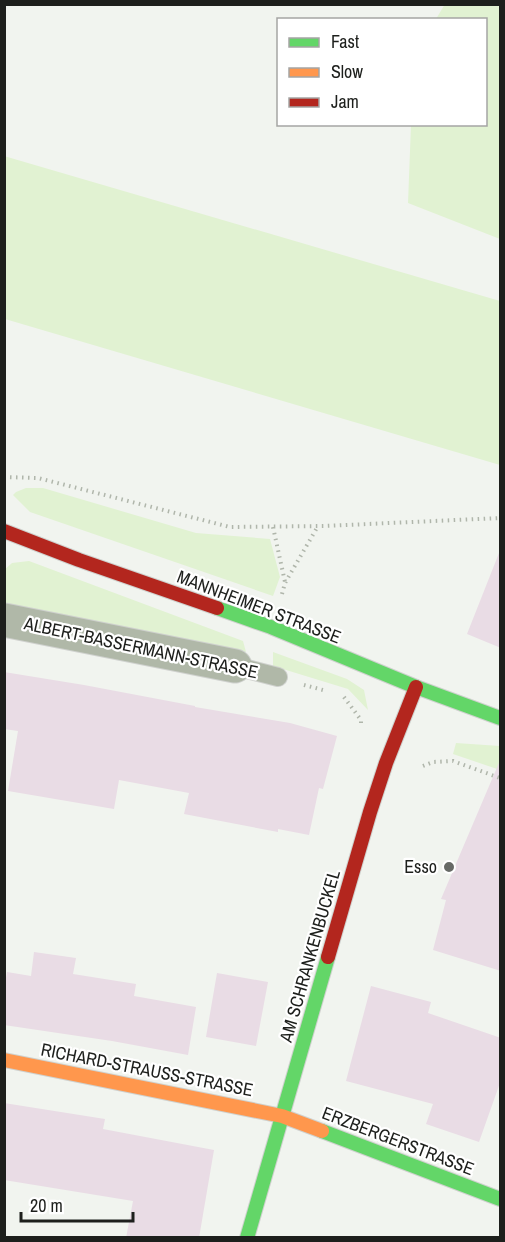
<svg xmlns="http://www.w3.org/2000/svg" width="505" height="1242" font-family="'Archivo Narrow',sans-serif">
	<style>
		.green { fill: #e1f2d2 }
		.building { fill: #e9dce5 }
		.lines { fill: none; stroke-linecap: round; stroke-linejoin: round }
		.lane-casing { stroke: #cfd1ce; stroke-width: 20 }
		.street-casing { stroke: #cfd1ce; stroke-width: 35 }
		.fast-casing { stroke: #cfd1ce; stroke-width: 16 }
		.slow-casing { stroke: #cfd1ce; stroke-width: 16 }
		.jam-casing { stroke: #cfd1ce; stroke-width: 16 }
		.path { stroke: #b0b6ab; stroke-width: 4; stroke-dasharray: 1.5 4.5; stroke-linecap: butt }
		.lane { stroke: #b0b8a8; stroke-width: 18 }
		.street { stroke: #b0b8a8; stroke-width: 33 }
		.fast { stroke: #63d668; stroke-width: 14 }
		.slow { stroke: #ff974d; stroke-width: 14 }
		.jam { stroke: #b3261e; stroke-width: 14 }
		.poi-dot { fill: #676a66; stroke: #fff; stroke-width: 2 }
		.labels { text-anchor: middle; stroke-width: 4.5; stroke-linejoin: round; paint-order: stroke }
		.street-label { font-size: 18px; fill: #1d1f1c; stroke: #fff }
		.poi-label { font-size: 18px; fill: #1d1f1c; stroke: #fff; text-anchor: end }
	</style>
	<rect width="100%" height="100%" fill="#f1f4ef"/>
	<!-- green -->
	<path class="green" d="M 445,4 L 500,5 L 500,239 L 408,203 L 411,125 L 486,124 L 486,20 L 436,19 Z
		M 4,156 L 500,301 L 500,465 L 5,319 Z
		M 26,488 L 43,488 L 196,533 L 270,539 L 280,577 L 273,596 L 30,512 L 13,495 L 16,492 Z
		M 29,561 L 243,641 L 246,652 L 24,614 L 5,606 L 4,570 L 12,563 Z
		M 273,652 L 347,679 L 364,690 L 368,710 L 348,689 L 273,666 Z
		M 456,743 L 500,746 L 500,770 L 453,754 Z"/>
	<!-- building -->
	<path class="building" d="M 499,553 L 501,554 L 501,648 L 467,634 Z
		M 4,672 L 84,685 L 195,706 L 195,707 L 290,723 L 337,736 L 323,789 L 319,788 L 309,835 L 278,829 L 278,832 L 184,814 L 189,793 L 119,780 L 114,809 L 8,791 L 18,731 L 4,729 Z
		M 501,758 L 501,971 L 433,950 L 446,900 L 441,899 Z
		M 34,952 L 76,958 L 73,974 L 136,984 L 134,996 L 196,1007 L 188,1055 L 112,1041 L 4,1025 L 4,989 L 7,972 L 31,976 Z
		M 217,973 L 268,982 L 256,1046 L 206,1037 Z
		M 371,986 L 431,1002 L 428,1013 L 501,1038 L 501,1080 L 479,1142 L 426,1124 L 433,1104 L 346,1081 Z
		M 4,1103 L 105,1119 L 103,1129 L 214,1150 L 199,1238 L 126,1238 L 133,1201 L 4,1180 Z"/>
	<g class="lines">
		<!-- lane casing -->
		<g class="lane-casing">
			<path id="lane" d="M 235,666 L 278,677"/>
		</g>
		<!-- street casing -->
		<g class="street-casing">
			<path id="street" d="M 4,620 L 235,666"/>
		</g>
		<!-- fast casing -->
		<g class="fast-casing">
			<path id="fast" d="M 217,608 L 271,627 L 416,687 L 500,718
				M 322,1131 L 500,1199
				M 247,1238 L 328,957"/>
		</g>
		<!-- slow casing -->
		<g class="slow-casing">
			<path id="slow" d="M 4,1060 L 282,1116 L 322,1131"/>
		</g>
		<!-- jam casing -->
		<g class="jam-casing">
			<path id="jam" d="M 4,531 L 79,560 L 217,608
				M 328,957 L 370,812 L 386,763 L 416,687"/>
		</g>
		<!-- path -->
		<path class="path" d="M 4,477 L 38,478 L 230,527 L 324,526 L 500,518
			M 273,527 L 285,582
			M 282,594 L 285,583 L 318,526
			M 304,685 L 323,690
			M 344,697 L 361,720 L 361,726
			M 423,766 L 433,762 L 453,761 L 500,778"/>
		<!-- lane -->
		<use href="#lane" class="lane"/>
		<!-- street -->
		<use href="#street" class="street"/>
		<!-- fast -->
		<use href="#fast" class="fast"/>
		<!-- slow -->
		<use href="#slow" class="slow"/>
		<!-- jam -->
		<use href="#jam" class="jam"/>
	</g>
	<!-- markers -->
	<circle class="poi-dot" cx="449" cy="867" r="6"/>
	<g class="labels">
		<!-- street labels -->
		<g class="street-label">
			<text transform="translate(259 607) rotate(21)" y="6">MANNHEIMER STRASSE</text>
			<text transform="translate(141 648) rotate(12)" y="6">ALBERT-BASSERMANN-STRASSE</text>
			<text transform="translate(310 956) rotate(-74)" y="6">AM SCHRANKENBUCKEL</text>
			<text transform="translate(147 1070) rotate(11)" y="6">RICHARD-STRAUSS-STRASSE</text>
			<text transform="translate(398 1141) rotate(21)" y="6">ERZBERGERSTRASSE</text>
		</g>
		<!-- poi labels -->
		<g class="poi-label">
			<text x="437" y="873">Esso</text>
		</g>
	</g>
	<!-- border -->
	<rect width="505" height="1242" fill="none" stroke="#1d1f1c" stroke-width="12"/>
	<!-- legend -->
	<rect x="277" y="18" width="210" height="108" fill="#ffffff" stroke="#a5a5a4" stroke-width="1.5"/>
	<rect x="289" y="38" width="30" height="9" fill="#63d668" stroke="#a5a5a4" stroke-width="1.5"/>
	<text x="331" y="48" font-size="18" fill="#1d1f1c">Fast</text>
	<rect x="289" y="68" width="30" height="9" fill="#ff974d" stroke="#a5a5a4" stroke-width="1.5"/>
	<text x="331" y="78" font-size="18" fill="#1d1f1c">Slow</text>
	<rect x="289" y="98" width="30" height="9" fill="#b3261e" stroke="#a5a5a4" stroke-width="1.5"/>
	<text x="331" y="108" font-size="18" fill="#1d1f1c">Jam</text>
	<!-- scale -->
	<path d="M21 1212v9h112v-9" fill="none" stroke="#1d1f1c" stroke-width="3"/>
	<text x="30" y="1212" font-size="18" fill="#1d1f1c" stroke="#ffffff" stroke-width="4.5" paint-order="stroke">20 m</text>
</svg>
